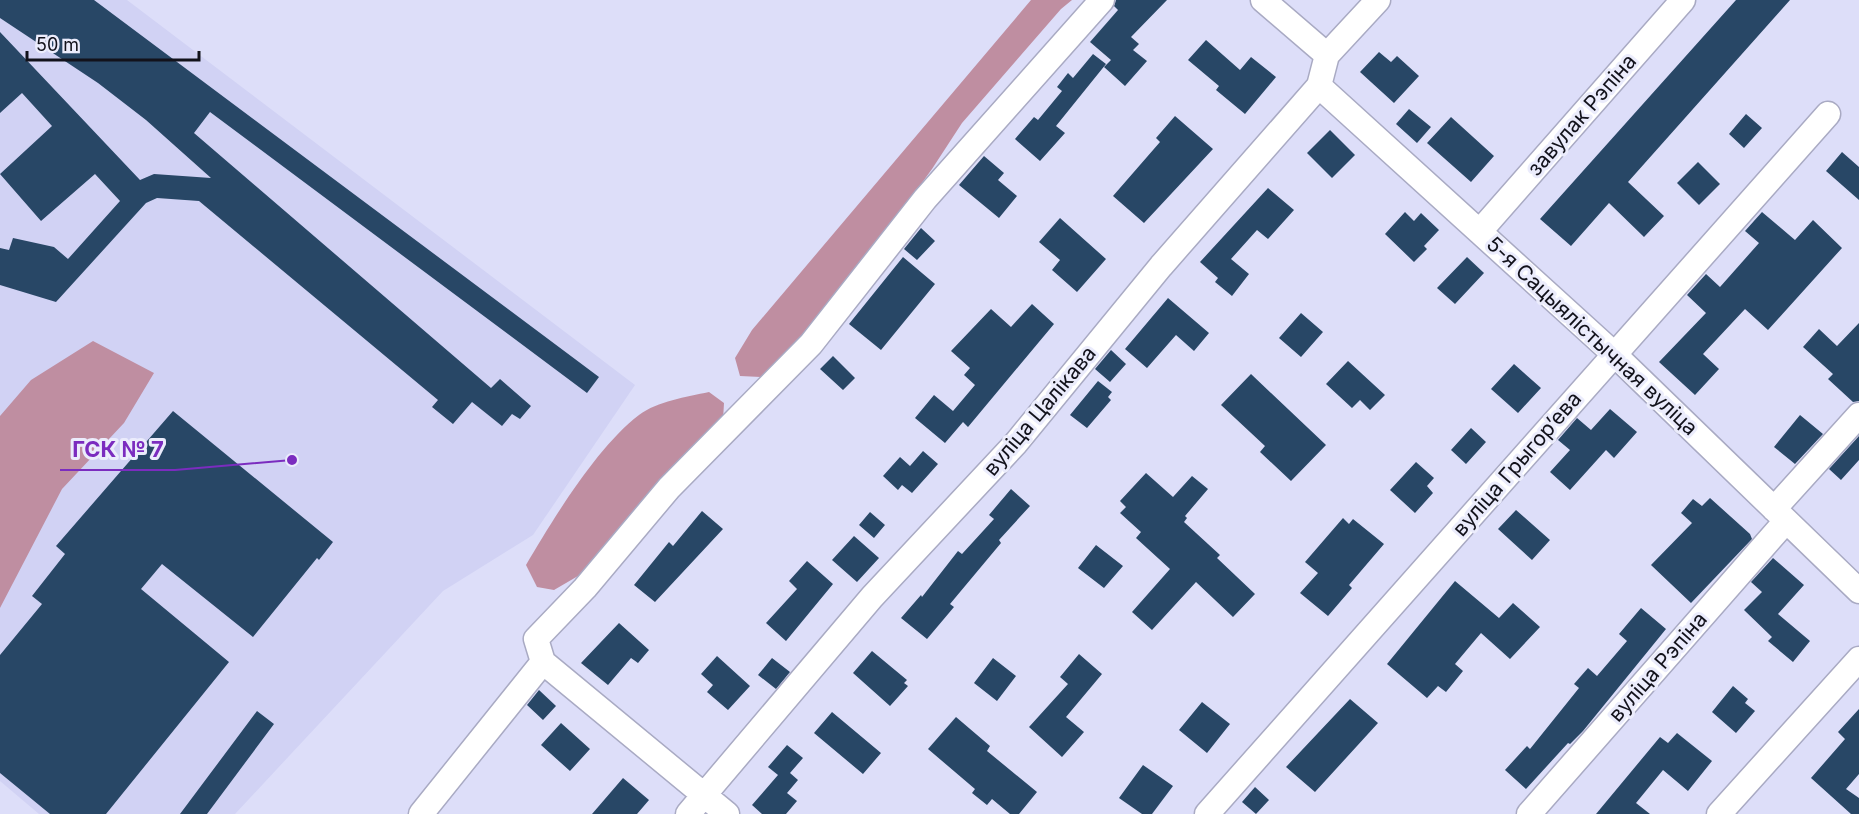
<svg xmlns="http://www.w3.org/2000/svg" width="1859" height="814" font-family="Inter,sans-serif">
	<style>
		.built { fill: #d1d2f4 }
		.forest { fill: #bf8ea1 }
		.building { fill: #284766 }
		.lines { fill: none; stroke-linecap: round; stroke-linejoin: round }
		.minor-casing { stroke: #a9aac3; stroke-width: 27 }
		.minor { stroke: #fff; stroke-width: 24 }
		.labels { text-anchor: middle; stroke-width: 6; stroke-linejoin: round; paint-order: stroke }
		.street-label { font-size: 21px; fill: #12121b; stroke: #ebecfc }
		.leader { fill: none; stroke: #7b2cbf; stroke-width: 2 }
		.callout-dot { fill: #7b2cbf; stroke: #ebecfc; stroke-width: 2 }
		.callout-label { font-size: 22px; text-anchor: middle; font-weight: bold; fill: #7b2cbf; stroke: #ebecfc; stroke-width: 6; stroke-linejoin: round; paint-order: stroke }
	</style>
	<rect width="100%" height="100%" fill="#dddef9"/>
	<!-- built -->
	<path class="built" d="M 0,0 L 127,0 L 635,385 L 533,535 L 443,591 L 235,814 L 39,814 L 0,781 Z"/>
	<!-- forest -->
	<path class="forest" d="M 1031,0 L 1072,0 L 1061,9 L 962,123 L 932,169 L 825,317 L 761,377 L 740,376 L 735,358 L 752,330 Z
		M 93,341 L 154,373 L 124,423 L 62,489 L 0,608 L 0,416 L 31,380 Z
		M 709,392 L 724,403 L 723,420 L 578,576 L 554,590 L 537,587 L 526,565 C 553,519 597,447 639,415 C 658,401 686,397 709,392 Z"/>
	<!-- building -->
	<path class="building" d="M 0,0 L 94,0 L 599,377 L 587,393 L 210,112 L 194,133 L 491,388 L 500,379 L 531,406 L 520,419 L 512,414 L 502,426 L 472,402 L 453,424 L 432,407 L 438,400 L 199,201 L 157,198 L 146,203 L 56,302 L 0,285 L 0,248 L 9,250 L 13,238 L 54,247 L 68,259 L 120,201 L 95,174 L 41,221 L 0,174 L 52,126 L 22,93 L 0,113 L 0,32 L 140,180 L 154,174 L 211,178 L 146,120 L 98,83 L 0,18 Z
		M 1116,0 L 1167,0 L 1131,37 L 1139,44 L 1133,50 L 1147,61 L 1125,86 L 1104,67 L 1111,60 L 1090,42 L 1118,10 L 1114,6 Z
		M 1736,0 L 1790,0 L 1628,182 L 1664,216 L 1644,237 L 1609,203 L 1571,246 L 1540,219 Z
		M 1206,40 L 1240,70 L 1251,57 L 1276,77 L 1245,114 L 1216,90 L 1219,86 L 1188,60 Z
		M 1379,52 L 1391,62 L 1397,56 L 1419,76 L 1394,103 L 1360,72 Z
		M 1093,54 L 1106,64 L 1056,126 L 1065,133 L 1040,161 L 1015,139 L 1034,117 L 1038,120 L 1062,91 L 1057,87 L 1068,73 L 1073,78 Z
		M 1409,109 L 1431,127 L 1417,143 L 1396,124 Z
		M 1746,114 L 1762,128 L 1744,148 L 1729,134 Z
		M 1175,116 L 1213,149 L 1144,223 L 1113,196 L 1160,142 L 1156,138 Z
		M 1451,117 L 1494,156 L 1471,182 L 1427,143 Z
		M 1330,130 L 1355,155 L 1332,178 L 1307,153 Z
		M 1842,152 L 1859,167 L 1859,200 L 1826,171 Z
		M 984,156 L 1004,173 L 998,180 L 1017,196 L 999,218 L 959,185 Z
		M 1698,162 L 1720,184 L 1699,205 L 1677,183 Z
		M 1268,188 L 1294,210 L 1268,239 L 1257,230 L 1231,259 L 1249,274 L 1232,296 L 1215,282 L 1218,278 L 1200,262 Z
		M 1405,212 L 1414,221 L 1421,213 L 1439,230 L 1424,246 L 1427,249 L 1414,262 L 1385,234 Z
		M 1762,212 L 1795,240 L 1813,220 L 1842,248 L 1768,330 L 1745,309 L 1703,354 L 1719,369 L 1695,395 L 1659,362 L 1706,313 L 1687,295 L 1706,274 L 1720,287 L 1759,243 L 1745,231 Z
		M 1060,218 L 1106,259 L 1077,292 L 1052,270 L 1060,260 L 1039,242 Z
		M 921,228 L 935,241 L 917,260 L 904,249 Z
		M 903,257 L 935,284 L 881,350 L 849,324 Z
		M 1467,257 L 1484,273 L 1455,304 L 1437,288 Z
		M 1168,298 L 1209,333 L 1194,351 L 1176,335 L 1147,368 L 1125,349 Z
		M 1032,304 L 1054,324 L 968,427 L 963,422 L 945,443 L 915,418 L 934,395 L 953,411 L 975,385 L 964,375 L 970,368 L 951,351 L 991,309 L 1011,327 Z
		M 1301,313 L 1323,332 L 1301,357 L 1279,338 Z
		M 1859,323 L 1859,401 L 1853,402 L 1828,379 L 1833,374 L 1803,347 L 1819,329 L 1837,346 Z
		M 1111,350 L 1126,364 L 1110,382 L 1095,369 Z
		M 833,356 L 855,378 L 843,390 L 820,369 Z
		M 1348,361 L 1385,395 L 1370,410 L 1360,400 L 1352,408 L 1326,384 Z
		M 1514,364 L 1541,388 L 1518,413 L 1491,389 Z
		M 1251,374 L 1326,445 L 1291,481 L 1260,452 L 1265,446 L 1221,405 Z
		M 1098,381 L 1112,392 L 1108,397 L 1111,400 L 1087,428 L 1070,415 Z
		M 1610,409 L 1637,432 L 1614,458 L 1606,450 L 1570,490 L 1550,472 L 1570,450 L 1558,440 L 1577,418 L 1591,430 Z
		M 173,411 L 333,542 L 319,560 L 317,558 L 253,637 L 162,564 L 141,589 L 229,662 L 106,814 L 50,814 L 0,773 L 0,655 L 42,604 L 32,596 L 65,554 L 56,546 Z
		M 1800,415 L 1823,434 L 1795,464 L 1774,447 Z
		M 1471,428 L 1486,442 L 1466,464 L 1451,450 Z
		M 1859,436 L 1859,460 L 1841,480 L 1829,469 Z
		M 923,451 L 938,464 L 912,493 L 902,485 L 898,490 L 883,476 L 900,457 L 910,466 Z
		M 1416,462 L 1434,478 L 1427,486 L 1433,493 L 1415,513 L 1390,490 Z
		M 1146,473 L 1173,497 L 1192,476 L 1208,489 L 1185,516 L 1187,518 L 1184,522 L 1220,555 L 1217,558 L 1255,594 L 1233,617 L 1196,582 L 1152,630 L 1132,612 L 1170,569 L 1136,538 L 1141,532 L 1120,513 L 1126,507 L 1120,501 Z
		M 1011,489 L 1030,506 L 999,540 L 1001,543 L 950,604 L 954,607 L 927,639 L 901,618 L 921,595 L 922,597 L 958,551 L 962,554 L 994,519 L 989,515 Z
		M 1710,498 L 1750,534 L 1752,539 L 1691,603 L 1651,565 L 1692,523 L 1681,513 L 1693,499 L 1702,506 Z
		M 1516,510 L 1550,540 L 1532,560 L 1498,529 Z
		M 702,511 L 723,529 L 655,602 L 634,585 L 669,542 L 673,546 Z
		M 870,512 L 885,525 L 874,538 L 859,525 Z
		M 1343,518 L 1349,524 L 1353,519 L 1384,544 L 1349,585 L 1352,588 L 1328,616 L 1300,593 L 1318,573 L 1305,562 Z
		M 854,536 L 879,558 L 857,582 L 832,560 Z
		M 1096,545 L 1123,566 L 1104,588 L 1078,568 Z
		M 1773,558 L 1804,585 L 1778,614 L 1810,641 L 1793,662 L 1768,641 L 1772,637 L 1744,610 L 1762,592 L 1751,582 Z
		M 807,561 L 833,584 L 786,641 L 766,623 L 797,589 L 789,581 Z
		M 1455,581 L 1499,618 L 1513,603 L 1540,627 L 1510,659 L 1481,633 L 1455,664 L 1463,671 L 1446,692 L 1438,686 L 1427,698 L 1387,664 Z
		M 1641,608 L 1666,629 L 1583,731 L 1570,744 L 1568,743 L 1526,789 L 1505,770 L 1527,746 L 1530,749 L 1579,688 L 1574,684 L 1588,668 L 1597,676 L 1627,641 L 1619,634 Z
		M 619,623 L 649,650 L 638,663 L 631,658 L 608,685 L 581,663 Z
		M 872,651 L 907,680 L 904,683 L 908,686 L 890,706 L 853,673 Z
		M 1079,654 L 1102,674 L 1066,717 L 1084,732 L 1062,757 L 1029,727 L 1068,684 L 1060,677 Z
		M 717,656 L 750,686 L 728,710 L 707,692 L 713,685 L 701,674 Z
		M 772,658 L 790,672 L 776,689 L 758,675 Z
		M 993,658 L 1016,676 L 997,701 L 974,683 Z
		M 1733,686 L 1748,699 L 1745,703 L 1755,711 L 1736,733 L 1712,712 Z
		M 539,690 L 556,706 L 543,720 L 527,705 Z
		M 1350,699 L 1378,723 L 1315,792 L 1286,767 Z
		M 1202,702 L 1230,724 L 1207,753 L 1179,730 Z
		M 1859,709 L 1859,774 L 1846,789 L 1859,798 L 1859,814 L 1851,814 L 1811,778 L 1845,739 L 1838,732 Z
		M 257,711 L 274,724 L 207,814 L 180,814 Z
		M 832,712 L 881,753 L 863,774 L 814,733 Z
		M 956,717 L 990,746 L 987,751 L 1037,792 L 1019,814 L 1010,814 L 992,799 L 987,805 L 972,793 L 975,789 L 928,749 Z
		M 561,723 L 590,749 L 570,771 L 541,745 Z
		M 1677,733 L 1712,761 L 1688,791 L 1663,770 L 1636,803 L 1650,814 L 1596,814 L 1660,737 L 1668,743 Z
		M 787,745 L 803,758 L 790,773 L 798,780 L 787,793 L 797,801 L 786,814 L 762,814 L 752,805 L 778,775 L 768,767 Z
		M 1143,765 L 1173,786 L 1152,814 L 1142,814 L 1119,798 Z
		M 623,778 L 649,800 L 637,814 L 592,814 Z
		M 1255,787 L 1269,800 L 1256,814 L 1242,802 Z"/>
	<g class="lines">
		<!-- minor casing -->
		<g class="minor-casing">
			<path id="minor" d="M 1263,0 L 1327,55
				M 1319,86 L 1614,354 L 1859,591
				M 1481,230 L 1683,0
				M 1774,509 L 1859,415
				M 421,814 L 543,662
				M 688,814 L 872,597 L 1016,443 L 1161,266 L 1319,86 L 1327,55 L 1378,0
				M 727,814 L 543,662 L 536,639 L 585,588 L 669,488 L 811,344 L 925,199 L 1102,0
				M 1207,814 L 1828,114
				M 1529,814 L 1786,521
				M 1719,814 L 1859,659"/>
		</g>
		<!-- minor -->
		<use href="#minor" class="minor"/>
	</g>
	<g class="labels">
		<!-- street labels -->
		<g class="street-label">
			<text transform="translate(1582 115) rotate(-49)" y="7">завулак Рэпіна</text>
			<text transform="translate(1592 336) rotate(43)" y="7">5-я Сацыялістычная вуліца</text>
			<text transform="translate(1040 411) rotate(-50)" y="7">вуліца Цалікава</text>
			<text transform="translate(1517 464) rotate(-49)" y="7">вуліца Грыгорʼева</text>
			<text transform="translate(1658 667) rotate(-49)" y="7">вуліца Рэпіна</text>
		</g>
	</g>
	<!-- callouts -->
	<path class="leader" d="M292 460L175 470H60"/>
	<circle class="callout-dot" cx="292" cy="460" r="6"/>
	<g class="callout-label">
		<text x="118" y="457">ГСК № 7</text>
	</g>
	<!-- scale -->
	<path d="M27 51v9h172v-9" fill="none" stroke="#12121b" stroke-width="3"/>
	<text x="36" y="51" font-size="18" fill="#12121b" stroke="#ebecfc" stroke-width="4.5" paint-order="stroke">50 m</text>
</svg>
